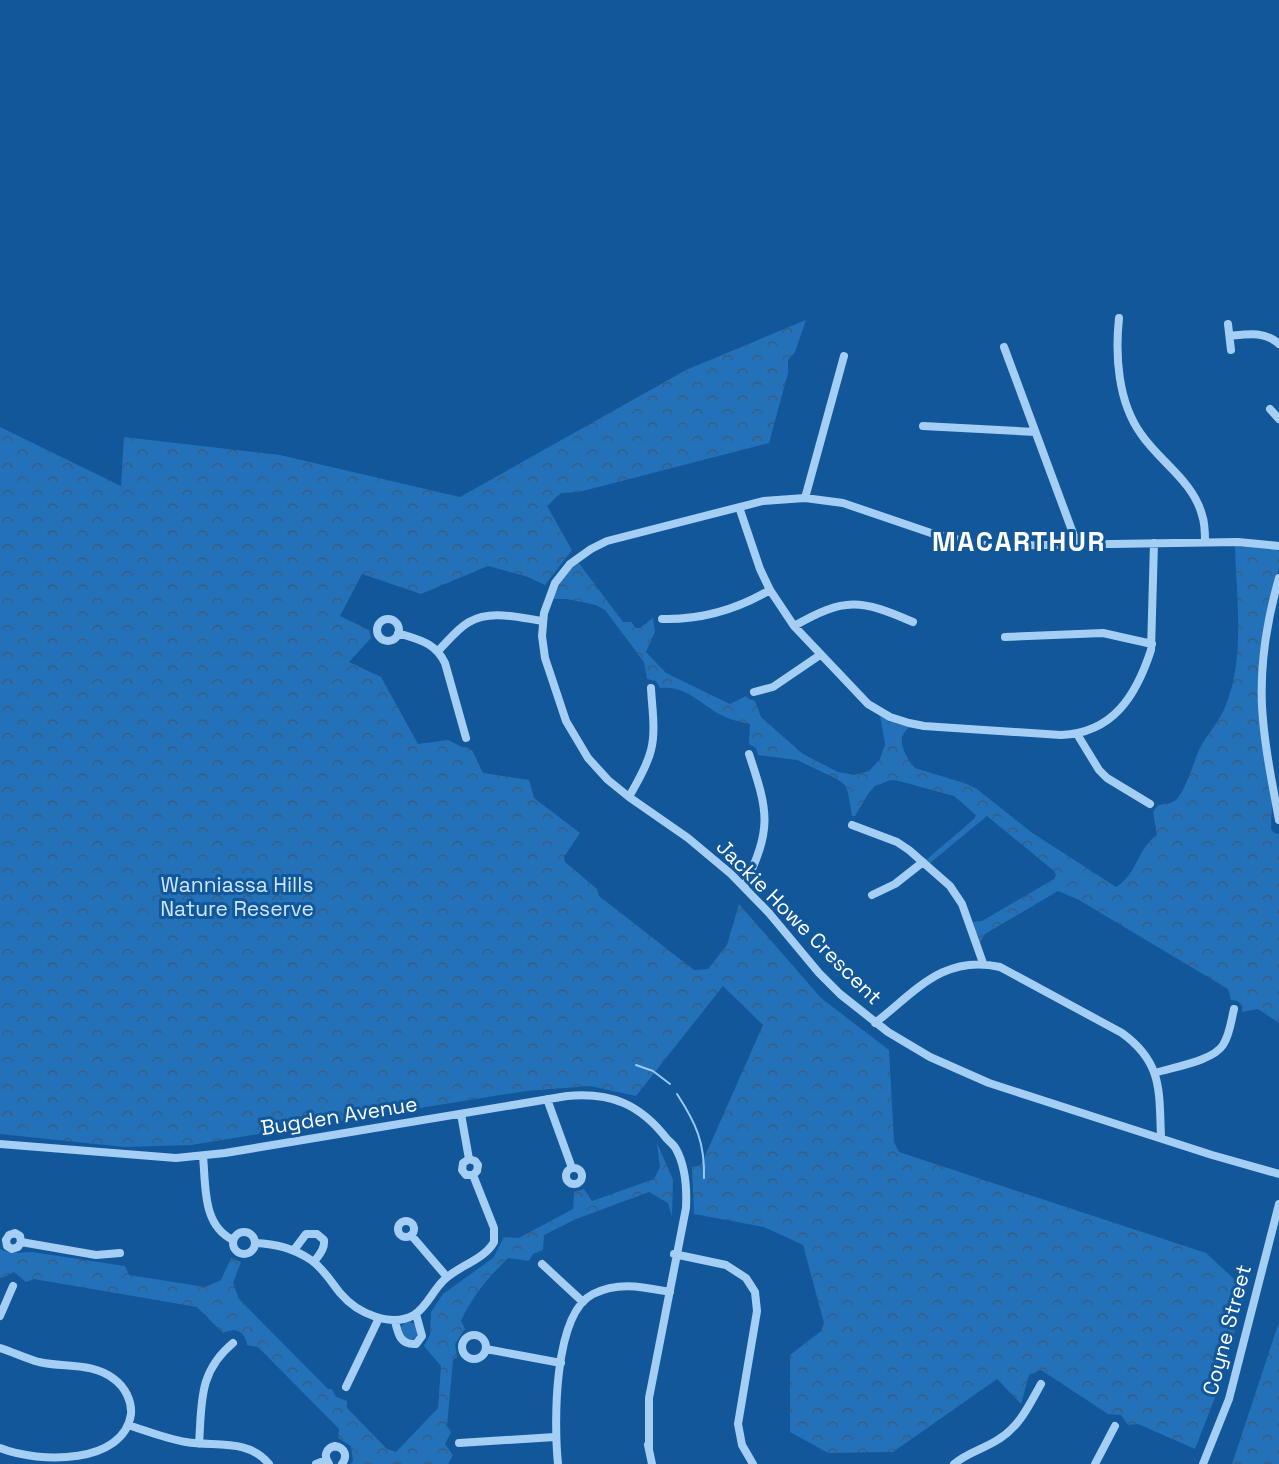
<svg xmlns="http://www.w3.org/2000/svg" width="1279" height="1464" font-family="'Space Grotesk',sans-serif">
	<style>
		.forest { fill: url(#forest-crowns) }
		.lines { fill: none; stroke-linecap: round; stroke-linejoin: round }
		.stream { stroke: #96caf8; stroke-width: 2 }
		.minor { stroke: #a4cef4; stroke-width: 8 }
		.labels { text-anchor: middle; stroke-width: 6; stroke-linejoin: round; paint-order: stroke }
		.park-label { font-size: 21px; fill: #cce6fe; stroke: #11579a }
		.street-label { font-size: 21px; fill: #fff; stroke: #11579a }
		.district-label { font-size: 27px; font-weight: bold; letter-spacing: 1.5px; fill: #fff; stroke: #11579a }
	</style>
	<defs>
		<pattern id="forest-crowns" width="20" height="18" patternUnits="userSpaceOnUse" patternTransform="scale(1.5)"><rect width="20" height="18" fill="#2371b9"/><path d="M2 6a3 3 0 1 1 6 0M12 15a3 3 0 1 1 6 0" fill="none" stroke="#3a5d7d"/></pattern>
	</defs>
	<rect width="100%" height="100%" fill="#11579a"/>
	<!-- forest -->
	<path class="forest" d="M 806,320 L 795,352 L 788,360 L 788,373 L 769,443 L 579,492 L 561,493 L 547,506 L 572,550 L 545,585 L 528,577 L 488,566 L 421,594 L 362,574 L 340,616 L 369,630 L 371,638 L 349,662 L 381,677 L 418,744 L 448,740 L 462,747 L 470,748 L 469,750 L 472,750 L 483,773 L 529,780 L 534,798 L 580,833 L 564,857 L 565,862 L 597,889 L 599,896 L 694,970 L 708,969 L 727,945 L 739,904 L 821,998 L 889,1050 L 894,1142 L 899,1152 L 1206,1253 L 1246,1290 L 1219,1387 L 1195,1449 L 1138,1424 L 1128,1425 L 1121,1415 L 1108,1414 L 1041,1370 L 1029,1375 L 1021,1404 L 997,1379 L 893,1452 L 828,1453 L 790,1432 L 790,1355 L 821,1331 L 824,1323 L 803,1245 L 764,1227 L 694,1214 L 692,1167 L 701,1165 L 763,1025 L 723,986 L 636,1096 L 590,1086 L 526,1091 L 191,1145 L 124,1147 L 0,1134 L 0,427 L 121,486 L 124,437 L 280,455 L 460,497 L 686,370 Z
		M 1235,545 L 1276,549 L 1279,551 L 1279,567 L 1270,601 L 1260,665 L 1272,798 L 1271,829 L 1274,833 L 1279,834 L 1279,1023 L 1258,1009 L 1242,1012 C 1243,1004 1239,1000 1231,1000 L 1228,989 L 1079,900 L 1058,891 L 985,934 L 979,944 L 973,922 L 982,921 L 1054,879 L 1056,875 L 1054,871 L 987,816 L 930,863 L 926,860 L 974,819 L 976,815 L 954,796 L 899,781 L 891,780 L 875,786 L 868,794 L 855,816 L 852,816 L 848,793 L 845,785 L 837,779 L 797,760 L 758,755 L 756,748 L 749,744 L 750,724 C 740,722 732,720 723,716 C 701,705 687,685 660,688 L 656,681 L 647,679 L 644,662 L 605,610 L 596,605 L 567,599 L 552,599 L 563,577 L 578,562 L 623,622 L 631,622 L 636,628 L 640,628 L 653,618 L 655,632 L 646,652 L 666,673 L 730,704 L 746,696 L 749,699 L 755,701 L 761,717 L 803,754 L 838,772 L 854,775 L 869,771 L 880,759 L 885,744 L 880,716 L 909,727 C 907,730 904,732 903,735 C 898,744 909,762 915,768 L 967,784 L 977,789 L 1031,832 L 1116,887 C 1137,875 1138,847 1157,835 L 1153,812 L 1158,805 C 1164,804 1171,804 1176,800 C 1186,789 1193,764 1199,750 C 1206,735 1219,723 1225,707 C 1246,657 1236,598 1235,545 Z
		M 657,1143 L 673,1180 L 672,1217 L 668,1203 L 649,1192 L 576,1219 L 544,1235 L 543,1250 L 533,1254 L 529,1261 L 508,1258 C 489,1277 472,1296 461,1321 L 465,1329 L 455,1344 L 457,1357 L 453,1360 L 447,1426 L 451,1432 L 445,1444 L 453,1455 L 448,1464 L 351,1464 L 353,1461 L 351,1446 L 338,1438 L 339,1429 L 258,1347 L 247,1345 C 245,1331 235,1327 223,1333 L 197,1307 L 34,1279 L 26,1282 L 14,1272 L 2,1278 L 0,1277 L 0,1249 L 11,1253 L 32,1252 L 125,1266 L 129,1275 L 205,1287 L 221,1280 L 231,1258 L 241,1262 L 233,1283 L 239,1299 L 328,1389 L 332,1389 L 336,1397 L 347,1401 L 347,1408 L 387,1449 L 396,1452 L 438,1408 L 441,1366 L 424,1346 L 430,1335 L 431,1312 L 443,1294 L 493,1258 L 504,1237 L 519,1238 L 573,1209 L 574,1192 L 584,1189 L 592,1201 L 654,1179 L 660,1167 Z
		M 1279,1322 L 1279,1464 L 1232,1464 Z
		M400 1331a9 9 0 1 1 18 0a9 9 0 1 1-18 0Z"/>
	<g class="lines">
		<!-- stream -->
		<path class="stream" d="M 636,1065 L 653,1071 L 670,1084
			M 677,1094 C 696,1123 705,1143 704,1178"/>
		<!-- minor -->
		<path class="minor" d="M 1119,318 C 1115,356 1118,402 1141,434 C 1160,462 1193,481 1202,515 C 1205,523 1205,533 1205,542
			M 1228,324 L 1231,350
			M 1230,336 C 1248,334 1265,331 1279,344
			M 1004,347 L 1077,544
			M 1270,409 L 1279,419
			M 923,426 L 1035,432
			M 805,498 L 844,356
			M 739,507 L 760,569 L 770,590 L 794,626 L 868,704 L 890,717 L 909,723 L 924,726 L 1061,735 C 1113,733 1136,696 1151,650 L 1154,543
			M 1279,546 L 1238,542 L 991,546 L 967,542 L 931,533 L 843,503 L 805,498 L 763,501 L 607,541 L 591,549 L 570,564 L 555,583 L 544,613 L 542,636 L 545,658 L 566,721 L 588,758 L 608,780 L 629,797 L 688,838 L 731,874 L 769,913 L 819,973 L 840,994 L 888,1032 L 930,1057 L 989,1083 L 1212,1155 L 1279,1174
			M 1279,578 C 1267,620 1260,663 1262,706 C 1264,744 1272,782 1279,820
			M 662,619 C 701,620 736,610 770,590
			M377 630a11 11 0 1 1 22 0a11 11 0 1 1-22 0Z
			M 794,626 C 845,597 860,599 913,622
			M 398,633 C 419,640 435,642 445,663 L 466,738
			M 1005,637 L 1103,633 L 1152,644
			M 438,651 C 448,641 457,629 469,622 C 491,609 519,618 543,621
			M 754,692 L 773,687 L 820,655
			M 1077,734 L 1099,770 L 1107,778 L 1150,804
			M 629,797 C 637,782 647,767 651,750 C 656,731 652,708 651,688
			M 852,825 L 897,842 L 909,850 L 950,886 L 962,904 L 983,963
			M 744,887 C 772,828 769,814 749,754
			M 872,895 L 895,884 L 923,862
			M 875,1023 C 916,991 944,954 1000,967 L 1122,1033 C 1163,1063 1159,1091 1161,1137
			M 1155,1073 C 1173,1067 1213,1061 1223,1045 C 1230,1034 1231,1021 1234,1009
			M 547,1099 L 572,1168
			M 461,1114 L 469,1159
			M 0,1144 L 176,1158 L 225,1153 L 567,1096 C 611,1092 640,1104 667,1139 C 670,1142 674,1145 676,1149 C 686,1167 687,1188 686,1208 L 649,1398 L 649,1450
			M 203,1156 C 206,1186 202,1225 233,1240
			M 469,1159 L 463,1163 L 462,1170 L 466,1175 L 473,1175
			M 469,1159 L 475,1161 L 478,1165 L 477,1171 L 473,1175
			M566 1176a8 8 0 1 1 16 0a8 8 0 1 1-16 0Z
			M398 1229a8 8 0 1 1 16 0a8 8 0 1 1-16 0Z
			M233 1243a11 11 0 1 1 22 0a11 11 0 1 1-22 0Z
			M 411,1235 L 447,1277
			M 6,1240 L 9,1235 L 15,1233 L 20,1236 L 21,1242
			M 6,1240 L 7,1246 L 12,1249 L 18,1247 L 21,1242
			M 21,1242 L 96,1255 L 120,1253
			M 255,1243 C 276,1244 293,1248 311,1260 C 324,1269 331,1282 341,1294 C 357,1313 391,1328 414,1315 C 427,1307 433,1290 444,1280 C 458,1266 484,1260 494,1242 L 494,1228 L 473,1175
			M 294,1250 L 306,1234 L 317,1234 L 324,1240 C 325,1249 319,1255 314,1262
			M 674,1254 L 726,1265 L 746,1278 L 755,1292 L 757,1311 L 738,1424 L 742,1445 L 753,1464
			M 542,1264 L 583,1302
			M 0,1316 L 13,1286
			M 395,1321 C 398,1334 400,1345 416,1344 L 422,1336 L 416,1314
			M462 1347a12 12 0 1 1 24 0a12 12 0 1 1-24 0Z
			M 0,1348 C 13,1352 25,1358 39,1362 C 64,1368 92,1362 114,1379 C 125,1387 132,1401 131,1414 C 124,1464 40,1464 0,1448
			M 486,1349 L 561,1363
			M 346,1387 L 379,1318
			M 128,1425 C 147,1431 167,1439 186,1442 C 215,1447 248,1438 269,1464
			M 459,1443 L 555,1437
			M 199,1444 C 202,1403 198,1372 233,1343
			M 648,1445 L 652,1464
			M 316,1464 L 326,1460
			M 329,1464 C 323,1456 326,1448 335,1446 C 345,1448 348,1456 342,1464
			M 558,1464 C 554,1425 553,1314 593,1294 C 619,1281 643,1287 670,1292
			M 954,1464 C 968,1452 984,1449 999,1439 C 1020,1426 1029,1405 1041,1384
			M 1095,1464 L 1115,1426
			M 1203,1464 L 1229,1399 L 1279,1204"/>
	</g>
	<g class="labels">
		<!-- park labels -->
		<g class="park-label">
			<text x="237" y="892">Wanniassa Hills<tspan x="237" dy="24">Nature Reserve</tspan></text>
		</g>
		<!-- street labels -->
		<g class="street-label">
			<text transform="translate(799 922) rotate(45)" y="7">Jackie Howe Crescent</text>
			<text transform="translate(339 1116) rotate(-9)" y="7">Bugden Avenue</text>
			<text transform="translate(1227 1330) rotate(-75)" y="7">Coyne Street</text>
		</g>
		<!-- district labels -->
		<g class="district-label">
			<text x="1019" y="551">MACARTHUR</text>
		</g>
	</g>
</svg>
